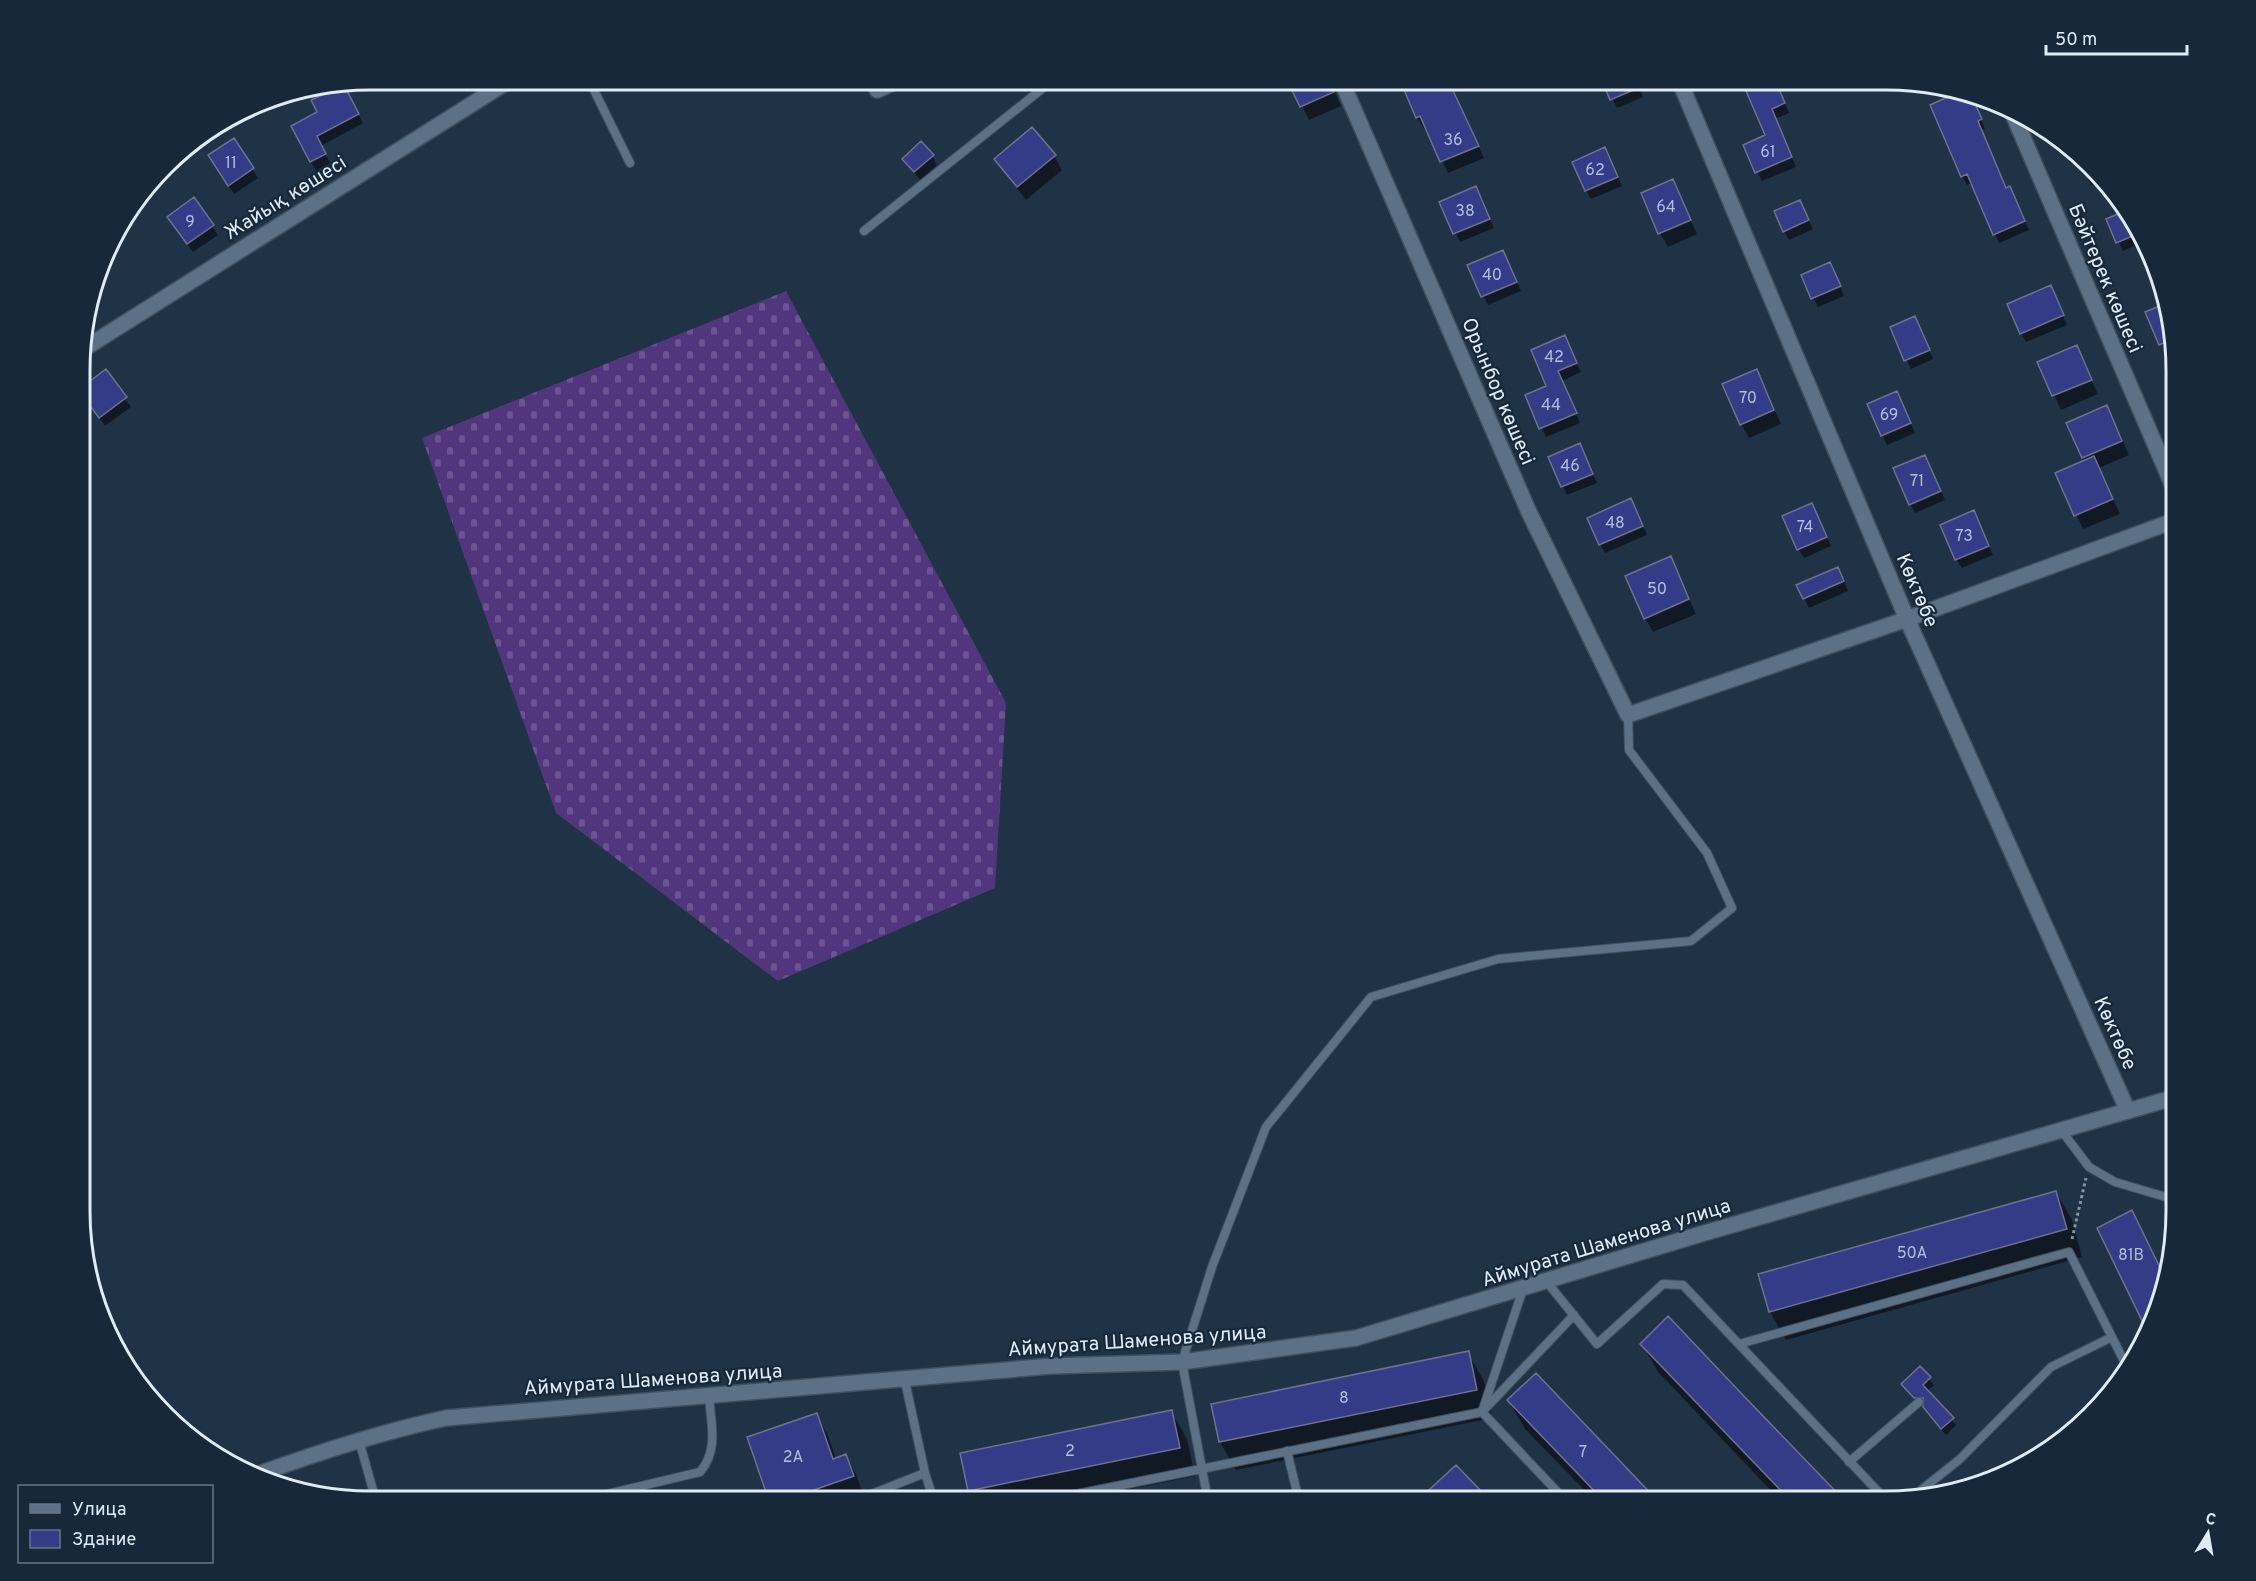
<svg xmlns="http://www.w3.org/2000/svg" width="2256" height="1581" font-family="Overpass,sans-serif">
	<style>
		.cemetery { fill: url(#cemetery-stones) }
		.shadow { fill: #0007 }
		.building { fill: #343c87; stroke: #6c728d; stroke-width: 1.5 }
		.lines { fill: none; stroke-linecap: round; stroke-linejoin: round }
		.service-casing { stroke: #405060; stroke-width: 10 }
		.minor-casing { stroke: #405060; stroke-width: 18 }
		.tertiary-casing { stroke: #405060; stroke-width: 18 }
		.path { stroke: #8493a2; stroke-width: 3; stroke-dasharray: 3 3; stroke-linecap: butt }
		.service { stroke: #5c7186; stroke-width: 8 }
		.minor { stroke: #5c7186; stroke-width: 15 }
		.tertiary { stroke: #5c7186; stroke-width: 15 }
		.labels { text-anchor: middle; stroke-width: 4.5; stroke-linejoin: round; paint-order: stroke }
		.number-label { font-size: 16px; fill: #b4bfdb }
		.street-label { font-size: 20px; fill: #dfebf7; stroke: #16283a }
		.rim { fill: none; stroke: #dfebf7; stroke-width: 3 }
	</style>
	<defs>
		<pattern id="cemetery-stones" width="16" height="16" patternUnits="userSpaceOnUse" patternTransform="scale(1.5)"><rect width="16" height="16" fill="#52367d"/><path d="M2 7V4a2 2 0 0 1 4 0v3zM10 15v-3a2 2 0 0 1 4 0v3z" fill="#6a5390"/></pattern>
	</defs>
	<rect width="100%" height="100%" fill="#203245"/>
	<!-- cemetery -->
	<path class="cemetery" d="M 786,291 L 1006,703 L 995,888 L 778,981 L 556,813 L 422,438 Z"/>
	<!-- shadow -->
	<path class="shadow" d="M 1289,80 L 1329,80 L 1341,106 L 1309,120 Z
		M 1417,80 L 1448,80 L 1484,158 L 1448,173 L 1427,128 L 1424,129 L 1417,118 L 1403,86 Z
		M 1603,80 L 1636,80 L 1643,97 L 1617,108 Z
		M 1775,80 L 1789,113 L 1775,119 L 1796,167 L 1762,181 L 1745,146 L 1767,136 Z
		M 343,86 L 363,123 L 321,146 L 330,163 L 316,171 L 293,127 L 319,113 Z
		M 1973,99 L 1985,129 L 1981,130 L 2007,189 L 2014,197 L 2029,230 L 1999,243 L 1972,183 L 1967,185 L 1962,176 Z
		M 234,140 L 258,178 L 234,194 L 215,165 Z
		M 2075,153 L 2100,182 L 2091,185 Z
		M 932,156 L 937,165 L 920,180 L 904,159 Z
		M 1054,156 L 1062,170 L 1026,200 L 995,160 Z
		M 1609,158 L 1622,186 L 1591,199 L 1586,190 Z
		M 1672,181 L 1697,234 L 1668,247 L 1660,233 Z
		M 1480,197 L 1494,228 L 1460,242 L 1441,203 Z
		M 1805,211 L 1813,229 L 1789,240 L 1784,231 Z
		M 2126,212 L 2138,225 L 2143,242 L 2123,251 L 2108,220 Z
		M 174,226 L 212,226 L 218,235 L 193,252 Z
		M 1508,261 L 1521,291 L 1488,305 L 1469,266 Z
		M 1835,273 L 1844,296 L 1818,307 L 1813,298 Z
		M 2055,296 L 2067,325 L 2026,342 L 2021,333 Z
		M 2162,307 L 2175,349 L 2166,353 L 2147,313 Z
		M 1919,327 L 1933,359 L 1911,369 L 1892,328 Z
		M 1564,337 L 1581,372 L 1562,381 L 1580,423 L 1546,437 L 1527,396 L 1548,387 Z
		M 2076,347 L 2098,394 L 2061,410 L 2039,363 Z
		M 105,371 L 131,407 L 105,426 L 82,393 L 82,389 Z
		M 1756,371 L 1781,424 L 1749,438 L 1741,424 Z
		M 1901,402 L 1915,433 L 1887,445 L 1869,405 Z
		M 2107,407 L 2129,455 L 2099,468 L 2120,514 L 2083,529 L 2057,474 L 2085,462 L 2068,424 Z
		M 1584,454 L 1597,483 L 1567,495 L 1550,458 Z
		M 1930,466 L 1945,500 L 1915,513 L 1910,504 Z
		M 1812,505 L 1831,546 L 1804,558 L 1798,549 Z
		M 1636,509 L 1647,535 L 1605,553 L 1600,544 Z
		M 1978,521 L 1993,555 L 1962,568 L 1956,559 Z
		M 1670,558 L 1696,614 L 1653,632 L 1645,618 Z
		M 1843,578 L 1848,591 L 1809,608 L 1798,586 Z
		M 2056,1192 L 2072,1220 L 2082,1257 L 1786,1340 L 1770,1312 L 1760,1275 Z
		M 2131,1212 L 2166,1278 L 2161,1305 Z
		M 1668,1319 L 1842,1501 L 1781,1501 L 1658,1372 L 1642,1344 Z
		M 1468,1353 L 1484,1381 L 1492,1418 L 1236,1470 L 1220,1442 Z
		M 1920,1368 L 1934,1385 L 1927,1391 L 1956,1425 L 1946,1435 L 1928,1414 L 1924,1404 L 1919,1405 L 1903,1384 Z
		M 1536,1375 L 1656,1501 L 1595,1501 L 1525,1429 L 1509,1401 Z
		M 1171,1411 L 1187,1439 L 1195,1476 L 1071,1501 L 976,1501 L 970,1491 Z
		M 816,1415 L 827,1433 L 836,1459 L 846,1456 L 856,1474 L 863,1495 L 846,1501 L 771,1501 L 749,1438 Z
		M 1456,1467 L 1486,1501 L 1419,1501 Z"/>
	<!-- building -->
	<path class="building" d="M 1287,80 L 1328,80 L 1334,92 L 1300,107 Z
		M 1413,80 L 1448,80 L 1479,146 L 1440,162 L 1420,116 L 1416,118 L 1402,85 Z
		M 1602,80 L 1657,80 L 1610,100 Z
		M 1753,80 L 1775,80 L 1785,103 L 1772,109 L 1792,157 L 1755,173 L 1743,145 L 1765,135 L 1743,84 Z
		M 344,85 L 359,114 L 317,136 L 326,154 L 310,162 L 291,126 L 317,112 L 311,100 Z
		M 1961,91 L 1970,93 L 1982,119 L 1978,121 L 2006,188 L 2010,186 L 2025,221 L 1993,235 L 1967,174 L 1961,177 L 1930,105 Z
		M 1032,127 L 1056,155 L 1017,187 L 994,159 Z
		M 234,138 L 254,168 L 228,186 L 208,155 Z
		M 921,141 L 934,155 L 914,172 L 902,159 Z
		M 1605,147 L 1618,177 L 1585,191 L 1572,162 Z
		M 1673,179 L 1691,220 L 1658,234 L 1641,193 Z
		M 1476,186 L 1490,219 L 1453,234 L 1439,202 Z
		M 194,197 L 214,225 L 187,244 L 167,217 Z
		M 1800,200 L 1809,220 L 1783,232 L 1774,211 Z
		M 2125,211 L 2138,225 L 2140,233 L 2116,243 L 2106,219 Z
		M 1503,250 L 1517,282 L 1481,297 L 1467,265 Z
		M 1830,262 L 1841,286 L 1811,299 L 1801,275 Z
		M 2051,285 L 2064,315 L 2020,334 L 2007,304 Z
		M 2162,305 L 2172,340 L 2159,345 L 2145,312 Z
		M 1915,316 L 1930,350 L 1904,361 L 1890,327 Z
		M 1565,335 L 1577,363 L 1558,371 L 1577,413 L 1539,429 L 1525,395 L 1546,386 L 1531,350 Z
		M 2077,345 L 2092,380 L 2052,396 L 2037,362 Z
		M 106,369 L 127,397 L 99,418 L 82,395 L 82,387 Z
		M 1757,369 L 1774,410 L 1740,425 L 1722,384 Z
		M 1897,391 L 1911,423 L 1881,436 L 1867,404 Z
		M 2107,405 L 2122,441 L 2082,458 L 2066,423 Z
		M 1580,443 L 1593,474 L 1561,487 L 1548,457 Z
		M 1925,455 L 1941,491 L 1909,505 L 1893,468 Z
		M 2094,456 L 2113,499 L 2074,516 L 2055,473 Z
		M 1631,498 L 1643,526 L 1599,545 L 1587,518 Z
		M 1812,503 L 1827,537 L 1797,550 L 1782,516 Z
		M 1974,510 L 1989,546 L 1955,560 L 1940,525 Z
		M 1671,556 L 1689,599 L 1644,619 L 1625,576 Z
		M 1838,567 L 1844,581 L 1803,599 L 1796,585 Z
		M 2056,1191 L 2067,1229 L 1769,1312 L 1758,1274 Z
		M 2132,1210 L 2166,1280 L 2161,1305 L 2147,1331 L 2097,1228 Z
		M 1668,1316 L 1739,1391 L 1845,1501 L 1791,1501 L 1640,1344 Z
		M 1469,1351 L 1477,1390 L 1219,1442 L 1211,1404 Z
		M 1920,1366 L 1931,1377 L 1923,1385 L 1954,1418 L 1941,1429 L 1923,1407 L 1923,1398 L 1914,1398 L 1901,1384 Z
		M 1536,1373 L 1658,1501 L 1604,1501 L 1507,1400 Z
		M 1172,1410 L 1180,1448 L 968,1491 L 960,1453 Z
		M 817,1413 L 833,1459 L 846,1454 L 854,1476 L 782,1501 L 769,1501 L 747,1437 Z
		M 1456,1465 L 1483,1493 L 1475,1501 L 1417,1501 Z"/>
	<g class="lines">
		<!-- service casing -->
		<g class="service-casing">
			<path id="service" d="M 589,80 L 630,163
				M 864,231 L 1053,80
				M 2061,1130 L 2089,1167 L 2115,1182 L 2176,1200
				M 1546,1281 L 1597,1344 L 1663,1284 L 1683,1285 L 1887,1501
				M 1523,1289 L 1482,1412 L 1566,1501
				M 1739,1344 L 2069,1252 L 2127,1367
				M 905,1381 L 925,1473
				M 359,1440 L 376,1501
				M 1287,1451 L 1299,1501
				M 1849,1462 L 1919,1402
				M 1915,1495 L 1960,1459 L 2051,1367 L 2112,1337
				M 578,1501 L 700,1472 C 719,1450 711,1423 709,1397
				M 854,1501 L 925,1473 L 934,1501
				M 1043,1501 L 1482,1412 L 1574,1315
				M 1208,1501 L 1182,1362 L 1212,1267 L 1266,1127 L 1371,997 L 1498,959 L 1691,941 L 1732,908 L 1707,853 L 1629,750 L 1628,715"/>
		</g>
		<!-- minor casing -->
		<g class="minor-casing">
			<path id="minor" d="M 1341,80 L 1528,510 L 1628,715 L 1907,619 L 2176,520
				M 1679,80 L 1907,619 L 2128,1111
				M 877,90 L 900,80
				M 2012,112 L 2176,493
				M 82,350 L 510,80
				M 113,1340 L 126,1365"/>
		</g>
		<!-- tertiary casing -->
		<g class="tertiary-casing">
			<path id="tertiary" d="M 256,1475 C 319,1452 381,1432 446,1418 L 1052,1366 L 1182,1362 L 1356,1338 L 1701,1234 L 2176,1097"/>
		</g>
		<!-- path -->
		<path class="path" d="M 2072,1239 L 2086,1178"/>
		<!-- service -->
		<use href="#service" class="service"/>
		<!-- minor -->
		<use href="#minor" class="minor"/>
		<!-- tertiary -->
		<use href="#tertiary" class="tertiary"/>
	</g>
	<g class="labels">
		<!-- number labels -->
		<g class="number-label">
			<text x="1453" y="145">36</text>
			<text x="1768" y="157">61</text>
			<text x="231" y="168">11</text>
			<text x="1595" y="175">62</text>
			<text x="1666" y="212">64</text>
			<text x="1465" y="216">38</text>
			<text x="190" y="227">9</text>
			<text x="1492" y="280">40</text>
			<text x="1554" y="362">42</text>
			<text x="1748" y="403">70</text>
			<text x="1551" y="410">44</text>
			<text x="1889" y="420">69</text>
			<text x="1570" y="471">46</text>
			<text x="1917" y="486">71</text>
			<text x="1615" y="528">48</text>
			<text x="1805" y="532">74</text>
			<text x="1964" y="541">73</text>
			<text x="1657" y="594">50</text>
			<text x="1912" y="1258">50А</text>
			<text x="2131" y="1260">81В</text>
			<text x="1344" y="1403">8</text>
			<text x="1070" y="1456">2</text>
			<text x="1583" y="1457">7</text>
			<text x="793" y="1462">2А</text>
		</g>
		<!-- street labels -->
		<g class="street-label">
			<text transform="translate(285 197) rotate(-32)" y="7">Жайық көшесі</text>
			<text transform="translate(2106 278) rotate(67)" y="7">Бәйтерек көшесі</text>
			<text transform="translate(1499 391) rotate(67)" y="7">Орынбор көшесі</text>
			<text transform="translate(1918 590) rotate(67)" y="7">Көктөбе</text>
			<text transform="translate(2116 1033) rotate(66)" y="7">Көктөбе</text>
			<text transform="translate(1606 1242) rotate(-17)" y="7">Аймурата Шаменова улица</text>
			<text transform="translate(1137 1340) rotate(-4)" y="7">Аймурата Шаменова улица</text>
			<text transform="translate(653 1379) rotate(-4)" y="7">Аймурата Шаменова улица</text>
		</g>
	</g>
	<!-- crop -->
	<path d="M0 0H2256V1581H0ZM370 90H1886A280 280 0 0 1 2166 370V1211A280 280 0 0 1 1886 1491H370A280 280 0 0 1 90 1211V370A280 280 0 0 1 370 90Z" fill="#16283a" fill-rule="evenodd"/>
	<path class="rim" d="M370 90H1886A280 280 0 0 1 2166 370V1211A280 280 0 0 1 1886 1491H370A280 280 0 0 1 90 1211V370A280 280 0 0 1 370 90Z"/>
	<!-- legend -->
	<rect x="18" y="1485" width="195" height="78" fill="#16283a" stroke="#667686" stroke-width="1.5"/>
	<rect x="30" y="1504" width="30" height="9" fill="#5c7186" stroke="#667686" stroke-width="1.5"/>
	<text x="72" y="1515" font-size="18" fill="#dfebf7">Улица</text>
	<rect x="30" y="1530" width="30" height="18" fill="#343c87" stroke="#667686" stroke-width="1.5"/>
	<text x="72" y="1545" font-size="18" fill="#dfebf7">Здание</text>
	<!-- north arrow -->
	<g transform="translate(2208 1533) rotate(11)" stroke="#16283a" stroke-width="4.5" paint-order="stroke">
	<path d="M0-4.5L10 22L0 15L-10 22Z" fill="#dfebf7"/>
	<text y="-9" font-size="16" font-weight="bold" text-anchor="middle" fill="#dfebf7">С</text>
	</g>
	<!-- scale -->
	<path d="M2046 45v9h141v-9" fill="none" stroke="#dfebf7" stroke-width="3"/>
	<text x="2055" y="45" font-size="18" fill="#dfebf7" stroke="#16283a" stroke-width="4.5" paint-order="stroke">50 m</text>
</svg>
